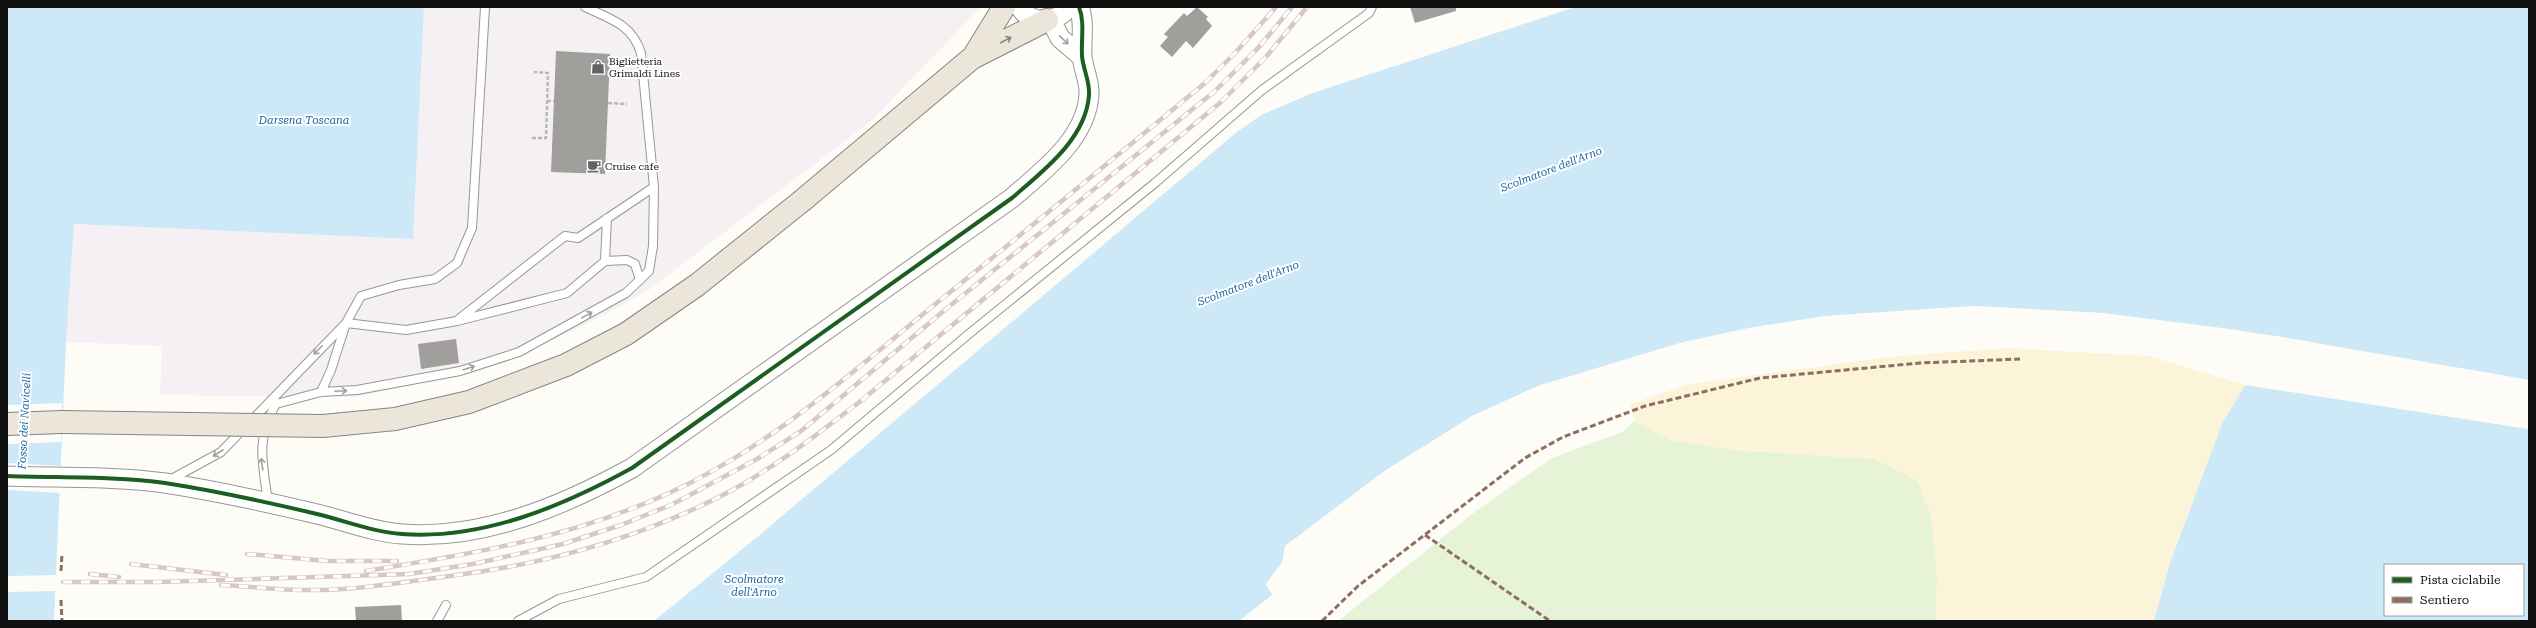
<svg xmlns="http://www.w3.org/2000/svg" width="2536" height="628" font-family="'Roboto Serif',serif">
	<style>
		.industrial { fill: #f5f0f3 }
		.green { fill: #e7f3d7 }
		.sand { fill: #fcf4d9 }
		.water { fill: #cde8f7; fill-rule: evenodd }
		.pier { fill: #fdfcf7 }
		.building { fill: #a19f9c }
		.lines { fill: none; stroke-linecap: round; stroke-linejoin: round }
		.service-casing { stroke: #979795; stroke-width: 10 }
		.tertiary-casing { stroke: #979795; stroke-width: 21 }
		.trunk-casing { stroke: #858482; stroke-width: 24 }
		.path { stroke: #b9b9b8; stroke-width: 2.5; stroke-dasharray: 4 2; stroke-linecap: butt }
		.service { stroke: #fffffe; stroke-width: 8 }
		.tertiary { stroke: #fffffe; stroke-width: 19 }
		.trunk { stroke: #ece5da; stroke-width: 22 }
		.rail-casing { stroke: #d9c6c7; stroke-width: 4.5 }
		.rail { stroke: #fff; stroke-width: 3; stroke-dasharray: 9; stroke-linecap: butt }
		.trunk-bridge-casing { stroke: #858482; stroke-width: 24; stroke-linecap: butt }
		.trunk-bridge { stroke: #ece5da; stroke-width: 22 }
		.quiet { stroke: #8d6e63; stroke-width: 3; stroke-dasharray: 6 3; stroke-linecap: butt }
		.cycleway-casing { stroke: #fff; stroke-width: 6 }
		.cycleway { stroke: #1b5e20; stroke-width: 4 }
		.oneway { stroke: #898680 }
		.oneway2 { stroke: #a0a09f }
		.labels { text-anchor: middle; stroke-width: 4; stroke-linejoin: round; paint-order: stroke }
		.poi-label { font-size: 10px; fill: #111; stroke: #fff; text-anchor: start }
		.water-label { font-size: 11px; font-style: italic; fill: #1768a6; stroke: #fff }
	</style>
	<rect width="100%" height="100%" fill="#fdfcf7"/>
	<!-- industrial -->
	<path class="industrial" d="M 424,7 L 981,7 L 871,121 L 646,292 L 575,330 L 474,373 L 355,397 L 160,395 L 162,346 L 66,342 L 74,224 L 413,239 Z"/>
	<!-- green -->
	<path class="green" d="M 1634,421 L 1671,440 L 1734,450 L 1875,459 L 1918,481 L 1932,519 L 1937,577 L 1936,621 L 1338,621 L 1476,511 L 1552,458 L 1622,432 Z"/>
	<!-- sand -->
	<path class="sand" d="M 2007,348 L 2149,356 L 2245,385 L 2222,424 L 2170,563 L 2154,621 L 1936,621 L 1937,577 L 1932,519 L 1918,481 L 1875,459 L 1734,450 L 1671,440 L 1634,421 L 1630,404 L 1690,384 L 1889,357 Z"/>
	<!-- water -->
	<path class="water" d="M 7,7 L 424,7 L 413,239 L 74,224 L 66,342 L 54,621 L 7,621 Z
		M 1575,7 L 2529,7 L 2529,380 L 2276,336 L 2102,313 L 1974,306 L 1826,316 L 1749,328 L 1680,343 L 1538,386 L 1473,416 L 1383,472 L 1285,546 L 1282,562 L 1266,584 L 1272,595 L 1239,621 L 654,621 L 756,538 L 1238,131 L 1261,115 L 1312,93 Z
		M 2245,385 L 2529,429 L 2529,621 L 2154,621 L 2170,563 L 2222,424 ZM 2385,565 L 2523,565 L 2523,615 L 2385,615 Z"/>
	<!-- pier -->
	<path class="pier" d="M 1569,7 L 1575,7 L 1312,93 L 1261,115 L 1238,131 L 1237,129 L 1260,114 L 1312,91 Z
		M 1974,306 L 2102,313 L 2230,329 L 2529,380 L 2529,382 L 2275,338 L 2102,315 L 1974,308 L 1827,318 L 1749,330 L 1681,345 L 1539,388 L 1473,418 L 1384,473 L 1345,505 L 1320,521 L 1319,520 L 1344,503 L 1383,472 L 1472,416 L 1538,386 L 1680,343 L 1749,328 L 1826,316 Z
		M 2245,383 L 2529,427 L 2529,429 L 2243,384 Z
		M 62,403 L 61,442 L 7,444 L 7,405 Z
		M 7,463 L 62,466 L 61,493 L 7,490 Z
		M 58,575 L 57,591 L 7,592 L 7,576 Z"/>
	<!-- building -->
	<path class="building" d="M 1197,7 L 1208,17 L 1206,19 L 1212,26 L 1193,48 L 1186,41 L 1172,57 L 1160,46 L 1168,37 L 1164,34 L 1184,13 L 1187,16 Z
		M 1410,7 L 1456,7 L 1456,11 L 1415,23 Z
		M 556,51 L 610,54 L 605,174 L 551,172 Z
		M 456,339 L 459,363 L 421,369 L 418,344 Z
		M 401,605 L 402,621 L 356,621 L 355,607 Z"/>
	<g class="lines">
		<!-- service casing -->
		<g class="service-casing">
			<path id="service" d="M 605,261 L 627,260 L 635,264 L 640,280
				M 459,319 L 565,236 L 578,238 L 654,187
				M 321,392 L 331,370 L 346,323 L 406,330 L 457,321 L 567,293 L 605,261 L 607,218
				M 168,481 L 221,452 L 346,323 L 361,296 L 399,285 L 435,279 L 457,263 L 472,228 L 485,7
				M 268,502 C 263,464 255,439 276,404 L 321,392 L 357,390 L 460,371 L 519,352 L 626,293 L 649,271 L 653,246 L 654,187 L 641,53 C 632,24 610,19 585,7
				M 437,621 L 446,605
				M 518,621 L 559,599 L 646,577 L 831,450 L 970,333 L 1155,183 L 1262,90 L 1369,13 L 1372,7"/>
		</g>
		<!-- tertiary casing -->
		<g class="tertiary-casing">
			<path id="tertiary" d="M 1020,7 C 1030,25 1058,24 1068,7
				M 1051,20 L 1060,38 L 1082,57
				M 7,476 C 57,478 116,476 165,483 C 216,491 267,502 317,514 C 346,521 373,532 402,534 C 483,540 563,506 632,468 L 1012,198 C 1043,171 1086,139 1089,95 C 1090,81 1083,69 1082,56 C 1081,40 1085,22 1079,7"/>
		</g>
		<!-- trunk casing -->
		<g class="trunk-casing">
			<path id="trunk" d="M 975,54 L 1004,7
				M 803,200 L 972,58 L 1047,20
				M 7,424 L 62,422"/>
		</g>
		<!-- path -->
		<path class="path" d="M 547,101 L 554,101
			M 608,103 L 627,104
			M 532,138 L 546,138 L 548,73 L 534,72"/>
		<!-- service -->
		<use href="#service" class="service"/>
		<!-- tertiary -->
		<use href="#tertiary" class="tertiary"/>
		<!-- trunk -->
		<use href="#trunk" class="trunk"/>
		<!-- rail casing -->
		<g class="rail-casing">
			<path id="rail" d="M 247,554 L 327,561 L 397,561
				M 131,564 L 226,575
				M 366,571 C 471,554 571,538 669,493 C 766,449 846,378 928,310 C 1021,235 1113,159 1205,83 L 1236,52 L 1276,7
				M 90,574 L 119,577
				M 63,582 L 158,582 L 409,574 L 473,564 L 563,544 L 621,525 L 673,504 L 757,459 L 801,431 L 946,309 L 1215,91 L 1259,47 L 1292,7
				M 221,585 C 247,586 273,590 300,590 C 353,591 405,582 457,575 C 550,563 639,538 723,495 C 773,469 818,434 862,400 L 1221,102 L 1266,57 L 1307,7"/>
		</g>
		<!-- rail -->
		<use href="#rail" class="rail"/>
		<!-- trunk-bridge casing -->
		<g class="trunk-bridge-casing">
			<path id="trunk-bridge" d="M 62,422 L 323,426 L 395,419 L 469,402 L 566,365 L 626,334 L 697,285 L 803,200"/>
		</g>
		<!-- trunk-bridge -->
		<use href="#trunk-bridge" class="trunk-bridge"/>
		<!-- quiet -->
		<path class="quiet" d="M 1425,535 L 1550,621
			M 61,571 L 62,554
			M 61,600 L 62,621
			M 1322,621 L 1358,586 L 1525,458 L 1563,437 L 1645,406 L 1760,378 L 1920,363 L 2020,359"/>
		<!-- cycleway casing -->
		<g class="cycleway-casing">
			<path id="cycleway" d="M 7,476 C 57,478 116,476 165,483 C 216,491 267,502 317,514 C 346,521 373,532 402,534 C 483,540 563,506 632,468 L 1012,198 C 1043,171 1086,139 1089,95 C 1090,81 1083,69 1082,56 C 1081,40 1085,22 1079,7"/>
		</g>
		<!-- cycleway -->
		<use href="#cycleway" class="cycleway"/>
	</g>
	<!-- one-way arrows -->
	<defs><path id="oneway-shaft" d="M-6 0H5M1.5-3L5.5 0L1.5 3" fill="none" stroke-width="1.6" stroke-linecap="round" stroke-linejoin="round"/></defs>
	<use class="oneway" href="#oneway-shaft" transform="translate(1006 40) rotate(-28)"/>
	<g class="oneway2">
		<use href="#oneway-shaft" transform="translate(1064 40) rotate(44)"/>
		<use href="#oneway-shaft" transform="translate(587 315) rotate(-29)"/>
		<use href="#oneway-shaft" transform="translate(318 350) rotate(135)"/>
		<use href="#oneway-shaft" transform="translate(469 368) rotate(-18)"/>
		<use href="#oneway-shaft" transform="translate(341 391) rotate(-3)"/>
		<use href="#oneway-shaft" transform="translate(218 453) rotate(147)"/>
		<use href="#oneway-shaft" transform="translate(262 464) rotate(-98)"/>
	</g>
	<!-- icons -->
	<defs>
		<g id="shop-bare" transform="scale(1.08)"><path d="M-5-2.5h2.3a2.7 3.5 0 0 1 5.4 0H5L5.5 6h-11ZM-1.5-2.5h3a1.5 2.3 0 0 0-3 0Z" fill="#646362" stroke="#fff" stroke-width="2.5" paint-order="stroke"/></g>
		<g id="cafe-bare" transform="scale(1.08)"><path d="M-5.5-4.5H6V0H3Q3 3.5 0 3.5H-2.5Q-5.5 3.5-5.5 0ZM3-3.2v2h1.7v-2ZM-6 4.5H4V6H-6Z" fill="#646362" stroke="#fff" stroke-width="2.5" paint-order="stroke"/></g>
	</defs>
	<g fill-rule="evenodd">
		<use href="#shop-bare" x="598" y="67"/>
		<use href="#cafe-bare" x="594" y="166"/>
	</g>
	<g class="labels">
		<!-- poi labels -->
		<g class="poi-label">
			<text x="609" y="65">Biglietteria<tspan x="609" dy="12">Grimaldi Lines</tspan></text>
			<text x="605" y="170">Cruise cafe</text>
		</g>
		<!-- water labels -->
		<g class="water-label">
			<text x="304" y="124">Darsena Toscana</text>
			<text transform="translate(1551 169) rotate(-21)" y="4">Scolmatore dell'Arno</text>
			<text transform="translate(1248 283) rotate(-21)" y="4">Scolmatore dell'Arno</text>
			<text transform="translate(24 421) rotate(-87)" y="4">Fosso dei Navicelli</text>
			<text x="754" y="583">Scolmatore<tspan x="754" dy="13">dell'Arno</tspan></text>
		</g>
	</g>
	<!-- border -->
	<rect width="2536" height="628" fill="none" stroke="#111111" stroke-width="16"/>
	<!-- legend -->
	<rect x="2384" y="564" width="140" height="52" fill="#ffffff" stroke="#a0a0a0"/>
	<rect x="2392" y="577" width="20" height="6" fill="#1b5e20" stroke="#a0a0a0"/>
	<text x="2420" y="584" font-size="12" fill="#111111">Pista ciclabile</text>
	<rect x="2392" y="597" width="20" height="6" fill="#8d6e63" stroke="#a0a0a0"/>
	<text x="2420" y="604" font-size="12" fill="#111111">Sentiero</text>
</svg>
